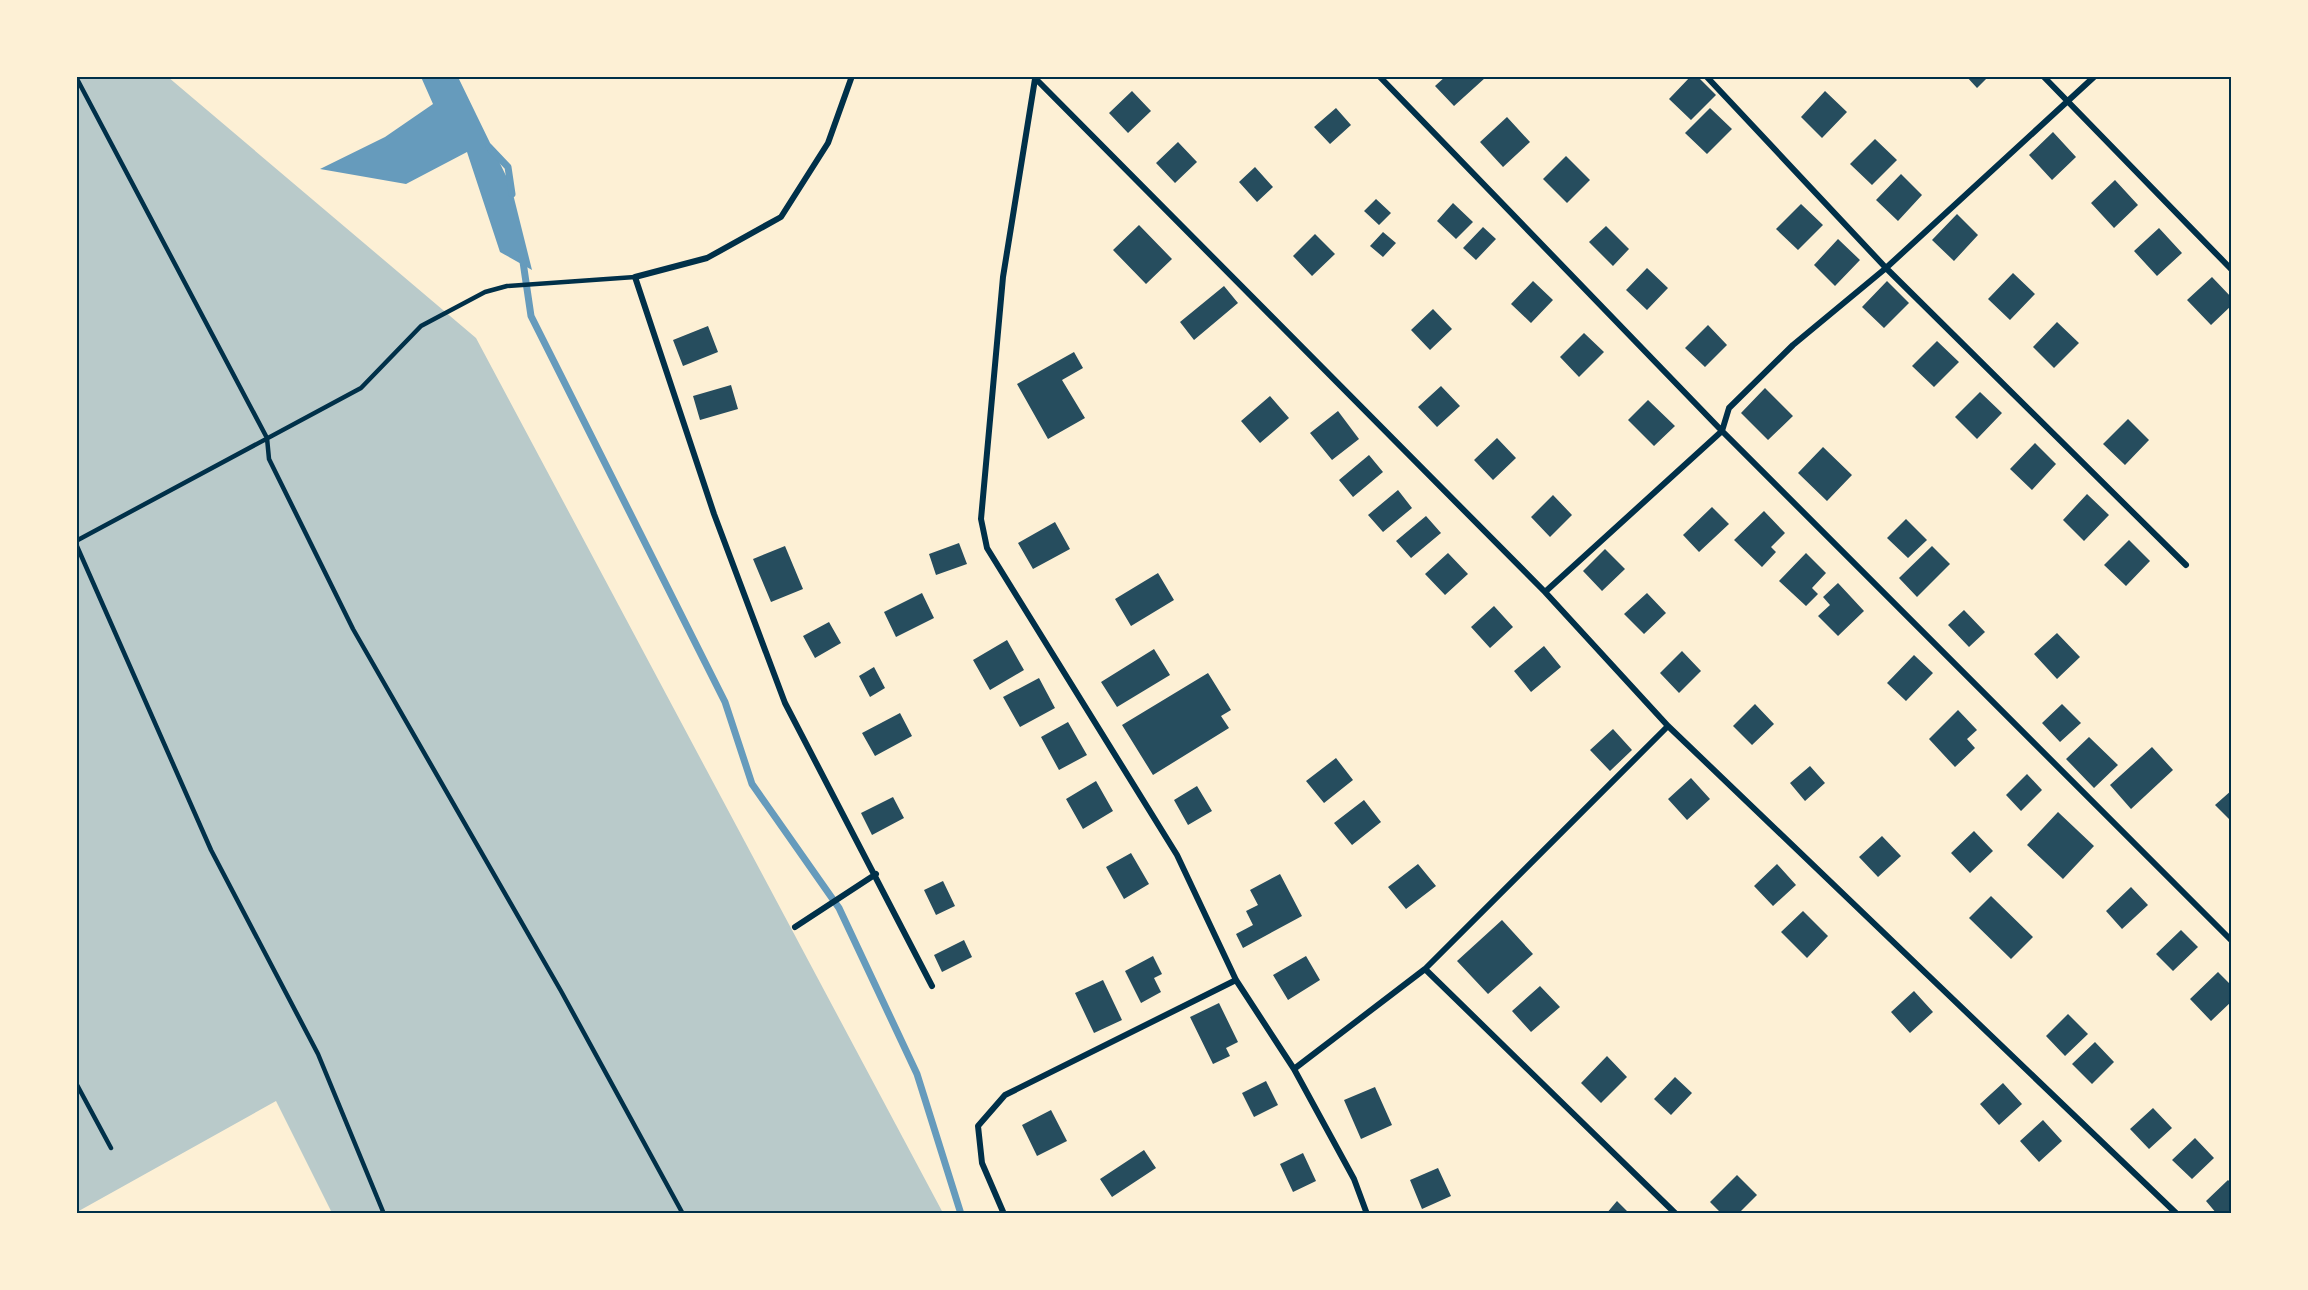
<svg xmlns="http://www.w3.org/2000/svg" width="2308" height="1290" font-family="Georgia,serif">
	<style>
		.green { fill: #b9caca }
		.water { fill: #669bbc }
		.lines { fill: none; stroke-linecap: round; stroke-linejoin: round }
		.stream { stroke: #669bbc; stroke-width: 7 }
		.building { fill: #264d5e }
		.service { stroke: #003049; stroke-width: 4.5 }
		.minor { stroke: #003049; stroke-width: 6 }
		.neatline { fill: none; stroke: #003049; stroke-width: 2 }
	</style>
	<rect width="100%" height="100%" fill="#fdf0d5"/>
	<!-- green -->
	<path class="green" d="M 77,77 L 168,77 L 476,338 L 943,1213 L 332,1213 L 276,1101 L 77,1212 Z"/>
	<!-- water -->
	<path class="water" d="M 421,77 L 458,77 L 511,186 L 532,270 L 500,252 L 467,152 L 406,184 L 320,169 L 385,137 L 433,104 Z"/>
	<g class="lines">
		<!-- stream -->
		<path class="stream" d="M 489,147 L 508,167 L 512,194
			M 522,255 L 531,316 L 725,702 L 752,784 L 839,908 L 917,1074 L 961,1214"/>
	</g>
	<!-- building -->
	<path class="building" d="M 1446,76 L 1484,76 L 1485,78 L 1454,106 L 1435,86 Z
		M 1691,76 L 1697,76 L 1716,95 L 1691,120 L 1669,99 Z
		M 1966,76 L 1989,76 L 1977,88 Z
		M 1132,91 L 1151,111 L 1128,133 L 1109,113 Z
		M 1825,91 L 1847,112 L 1822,138 L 1801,117 Z
		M 1336,108 L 1351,125 L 1330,144 L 1314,127 Z
		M 1710,108 L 1732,129 L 1707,154 L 1685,133 Z
		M 1507,117 L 1530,142 L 1503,167 L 1480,142 Z
		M 2053,132 L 2076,157 L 2052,180 L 2029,155 Z
		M 1875,139 L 1897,160 L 1872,185 L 1850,164 Z
		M 1178,142 L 1197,162 L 1175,183 L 1156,163 Z
		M 1566,156 L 1590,180 L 1567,203 L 1543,179 Z
		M 1255,167 L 1273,187 L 1257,202 L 1239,182 Z
		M 1901,174 L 1922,195 L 1898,221 L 1876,200 Z
		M 2115,180 L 2138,205 L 2114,228 L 2091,203 Z
		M 1376,199 L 1391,213 L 1379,225 L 1364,211 Z
		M 1453,203 L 1473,222 L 1456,239 L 1437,221 Z
		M 1801,204 L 1823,225 L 1798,250 L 1776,229 Z
		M 1957,214 L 1978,235 L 1954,261 L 1932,240 Z
		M 1139,225 L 1172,259 L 1146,284 L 1113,250 Z
		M 1606,226 L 1629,249 L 1613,266 L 1589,242 Z
		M 1483,227 L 1496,239 L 1476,260 L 1463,248 Z
		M 2159,228 L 2182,253 L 2157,276 L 2134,251 Z
		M 1383,232 L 1396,243 L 1383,257 L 1370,246 Z
		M 1315,234 L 1335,254 L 1312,276 L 1293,256 Z
		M 1838,239 L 1860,260 L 1835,286 L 1814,265 Z
		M 1647,268 L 1668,288 L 1647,310 L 1626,290 Z
		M 2013,273 L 2035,294 L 2010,320 L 1988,299 Z
		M 2212,277 L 2232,298 L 2232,305 L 2211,325 L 2187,300 Z
		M 1533,281 L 1553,300 L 1531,323 L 1511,304 Z
		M 1887,281 L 1909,303 L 1884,328 L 1862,307 Z
		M 1224,286 L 1238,303 L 1194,340 L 1180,322 Z
		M 1433,309 L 1452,329 L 1430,350 L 1411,330 Z
		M 2057,322 L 2079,343 L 2054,368 L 2033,347 Z
		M 1708,325 L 1727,345 L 1705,367 L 1685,348 Z
		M 708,326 L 718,352 L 683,366 L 673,340 Z
		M 1584,333 L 1604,352 L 1579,377 L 1560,357 Z
		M 1937,341 L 1959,362 L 1934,387 L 1912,366 Z
		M 1074,352 L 1083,368 L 1062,380 L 1085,418 L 1048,439 L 1017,384 Z
		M 731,385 L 738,409 L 700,420 L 693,396 Z
		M 1441,386 L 1460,406 L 1437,427 L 1418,407 Z
		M 1765,388 L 1793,416 L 1768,440 L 1741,413 Z
		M 1980,392 L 2002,413 L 1977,439 L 1955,417 Z
		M 1270,396 L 1289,418 L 1260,443 L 1241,421 Z
		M 1648,400 L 1675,426 L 1654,446 L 1628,420 Z
		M 1338,411 L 1359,439 L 1332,460 L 1310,433 Z
		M 2128,419 L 2149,440 L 2125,465 L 2103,444 Z
		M 1497,438 L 1516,458 L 1493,480 L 1474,460 Z
		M 2035,443 L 2056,464 L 2032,490 L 2010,469 Z
		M 1823,447 L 1852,475 L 1827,501 L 1798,473 Z
		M 1369,455 L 1383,472 L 1353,497 L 1339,480 Z
		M 1398,490 L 1412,508 L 1383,532 L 1368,515 Z
		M 2087,494 L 2109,515 L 2084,541 L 2063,520 Z
		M 1553,495 L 1572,515 L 1550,537 L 1531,517 Z
		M 1712,507 L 1729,524 L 1699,552 L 1683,535 Z
		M 1764,511 L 1785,533 L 1771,547 L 1776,552 L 1762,567 L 1734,540 Z
		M 1426,516 L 1441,533 L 1411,558 L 1396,541 Z
		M 1906,519 L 1927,540 L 1908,558 L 1887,538 Z
		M 1055,522 L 1070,549 L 1033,569 L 1018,543 Z
		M 2129,540 L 2150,561 L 2126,586 L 2104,565 Z
		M 959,543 L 967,564 L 936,575 L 929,554 Z
		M 785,546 L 803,589 L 771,602 L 753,559 Z
		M 1932,546 L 1950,564 L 1917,597 L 1899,578 Z
		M 1605,549 L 1625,569 L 1602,591 L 1583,571 Z
		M 1448,553 L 1468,574 L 1445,595 L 1425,574 Z
		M 1806,553 L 1826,573 L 1812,588 L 1818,594 L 1806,606 L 1779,581 Z
		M 1158,573 L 1174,600 L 1131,626 L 1115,599 Z
		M 1838,583 L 1864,611 L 1838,636 L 1818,616 L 1830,605 L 1823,597 Z
		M 922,593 L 934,618 L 896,637 L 884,612 Z
		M 1647,593 L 1666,613 L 1644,634 L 1624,614 Z
		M 1494,606 L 1513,627 L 1490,648 L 1471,627 Z
		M 1964,610 L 1985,632 L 1969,647 L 1948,625 Z
		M 829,622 L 841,643 L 815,658 L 803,636 Z
		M 2057,633 L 2080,657 L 2057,679 L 2034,654 Z
		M 1007,640 L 1024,670 L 990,690 L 973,660 Z
		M 1544,646 L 1561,667 L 1531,692 L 1514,671 Z
		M 1154,649 L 1170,675 L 1117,707 L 1101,682 Z
		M 1682,651 L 1701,671 L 1679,693 L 1660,673 Z
		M 1914,655 L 1933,673 L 1906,701 L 1887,683 Z
		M 874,667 L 885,688 L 870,697 L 859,676 Z
		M 1208,673 L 1231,710 L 1221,716 L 1229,728 L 1153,775 L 1122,725 Z
		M 1039,678 L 1055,708 L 1020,727 L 1003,697 Z
		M 1755,704 L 1774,724 L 1752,745 L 1733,726 Z
		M 2062,704 L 2081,723 L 2060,742 L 2042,723 Z
		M 1958,710 L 1977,730 L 1967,739 L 1975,748 L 1955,767 L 1929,739 Z
		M 900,713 L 912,736 L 875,756 L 862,733 Z
		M 1068,722 L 1087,755 L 1059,770 L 1041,737 Z
		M 1613,729 L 1632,750 L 1610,771 L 1590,750 Z
		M 2089,737 L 2118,765 L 2094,788 L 2066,759 Z
		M 2152,747 L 2173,770 L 2131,809 L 2110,785 Z
		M 1336,758 L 1353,780 L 1324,803 L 1306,781 Z
		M 1810,766 L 1825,783 L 1805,801 L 1790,783 Z
		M 2027,774 L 2042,790 L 2021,811 L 2006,795 Z
		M 1691,778 L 1710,799 L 1687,820 L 1668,799 Z
		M 1096,781 L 1113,811 L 1083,829 L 1066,799 Z
		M 1197,786 L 1212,811 L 1188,825 L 1174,800 Z
		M 2232,790 L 2232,822 L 2215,805 Z
		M 893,797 L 904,818 L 872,835 L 861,813 Z
		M 1364,800 L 1381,822 L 1352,845 L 1334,823 Z
		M 2058,812 L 2094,846 L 2063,879 L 2027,845 Z
		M 1974,831 L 1993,851 L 1970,873 L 1951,853 Z
		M 1882,836 L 1901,856 L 1878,877 L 1859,857 Z
		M 1131,853 L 1149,884 L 1124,899 L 1106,867 Z
		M 1418,864 L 1436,886 L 1406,909 L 1388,887 Z
		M 1777,864 L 1796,885 L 1773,906 L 1754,886 Z
		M 1280,874 L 1302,916 L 1243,948 L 1236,934 L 1253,925 L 1246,911 L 1258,905 L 1250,890 Z
		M 943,881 L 955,906 L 936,915 L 924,890 Z
		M 2131,887 L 2148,905 L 2122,929 L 2106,911 Z
		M 1991,896 L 2033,937 L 2011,959 L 1969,918 Z
		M 1803,911 L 1828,936 L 1807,958 L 1781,932 Z
		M 1502,920 L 1533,954 L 1488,994 L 1457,961 Z
		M 2181,930 L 2198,947 L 2173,971 L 2156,954 Z
		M 964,940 L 972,957 L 942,972 L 934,955 Z
		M 1153,956 L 1162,974 L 1154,978 L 1161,992 L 1141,1003 L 1125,971 Z
		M 1306,956 L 1320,980 L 1288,1000 L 1273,975 Z
		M 2218,972 L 2232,986 L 2232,1001 L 2211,1021 L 2190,999 Z
		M 1103,980 L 1122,1020 L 1094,1033 L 1075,993 Z
		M 1540,986 L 1560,1007 L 1531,1032 L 1512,1011 Z
		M 1914,991 L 1933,1012 L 1910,1033 L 1891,1012 Z
		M 1219,1003 L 1238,1042 L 1226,1048 L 1230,1056 L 1213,1064 L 1190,1017 Z
		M 2068,1014 L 2088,1034 L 2065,1056 L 2046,1036 Z
		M 2095,1042 L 2114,1062 L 2092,1084 L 2072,1064 Z
		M 1607,1056 L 1627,1077 L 1601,1103 L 1581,1083 Z
		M 1675,1077 L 1692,1093 L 1671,1115 L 1654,1099 Z
		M 1266,1081 L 1278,1105 L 1254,1117 L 1242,1093 Z
		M 2003,1083 L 2022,1104 L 1999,1125 L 1980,1104 Z
		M 1375,1087 L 1392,1125 L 1361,1139 L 1344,1100 Z
		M 2153,1108 L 2172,1128 L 2149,1149 L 2130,1129 Z
		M 1051,1110 L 1067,1141 L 1037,1156 L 1022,1125 Z
		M 2043,1120 L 2062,1141 L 2039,1162 L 2020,1141 Z
		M 2195,1138 L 2214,1158 L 2192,1179 L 2172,1160 Z
		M 1144,1150 L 1156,1168 L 1112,1197 L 1100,1179 Z
		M 1303,1153 L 1316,1181 L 1293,1192 L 1280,1164 Z
		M 1438,1168 L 1451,1196 L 1422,1209 L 1410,1180 Z
		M 1737,1175 L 1757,1195 L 1738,1214 L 1722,1214 L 1710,1202 Z
		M 2228,1180 L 2232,1184 L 2232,1214 L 2217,1214 L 2206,1201 Z
		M 1617,1201 L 1630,1214 L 1606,1214 Z"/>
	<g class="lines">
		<!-- service -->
		<path class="service" d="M 76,77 L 267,438 L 269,459 L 353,629 L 561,991 L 683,1214
			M 76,541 L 361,388 L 421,326 L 485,292 L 507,286 L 635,277
			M 76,544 L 211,850 L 318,1054 L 384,1214
			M 76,1083 L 111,1148"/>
		<!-- minor -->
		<path class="minor" d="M 852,76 L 828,143 L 781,217 L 707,258 L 635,277 L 714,514 L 785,703 L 932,986
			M 1033,76 L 1545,592 L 1668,726 L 2177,1214
			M 1379,76 L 1722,431 L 2232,941
			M 1706,76 L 1886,268 L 2186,565
			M 2043,76 L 2232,270
			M 1035,79 L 1003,277 L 981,519 L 987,548 L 1177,855 L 1236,980 L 1294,1069 L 1354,1179 L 1367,1214
			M 1545,592 L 1722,431 L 1729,408 L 1793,345 L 1886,268 L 2095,76
			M 795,927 L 876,874
			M 1425,969 L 1676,1214
			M 1294,1069 L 1425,969 L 1668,726
			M 1004,1214 L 982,1163 L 978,1126 L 1005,1095 L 1236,980"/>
	</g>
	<!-- border -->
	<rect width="2308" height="1290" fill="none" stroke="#fdf0d5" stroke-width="156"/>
	<rect x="78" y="78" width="2152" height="1134" class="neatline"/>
</svg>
